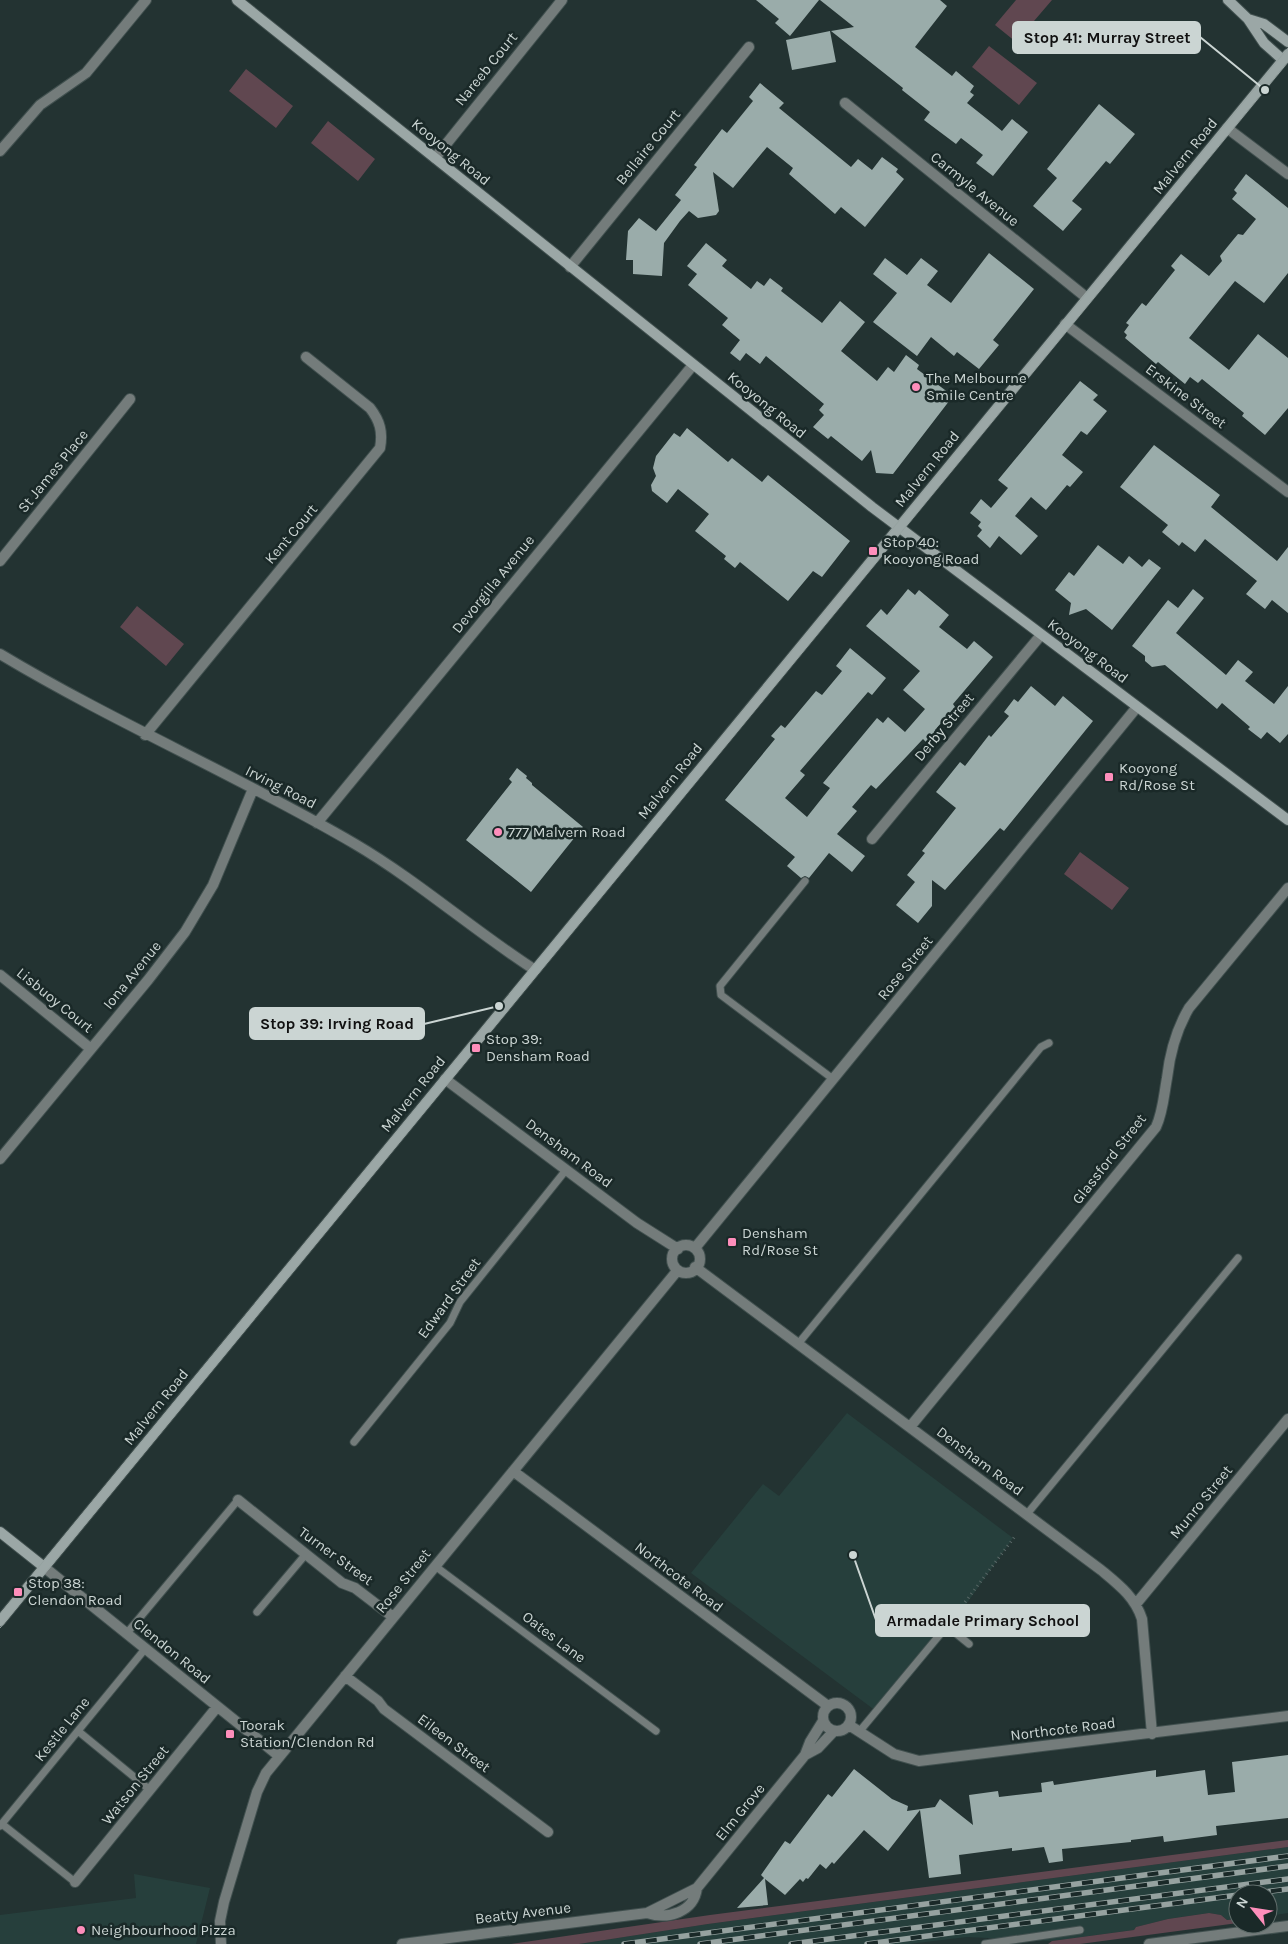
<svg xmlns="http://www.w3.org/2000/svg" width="1288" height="1944" font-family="Karla,sans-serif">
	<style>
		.built { fill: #263f3c }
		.green { fill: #604750 }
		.building { fill: #9aacaa }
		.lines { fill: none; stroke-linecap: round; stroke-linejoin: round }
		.lane-casing { stroke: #41504f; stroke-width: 9 }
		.street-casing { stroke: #41504f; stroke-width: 12 }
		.secondary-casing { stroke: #41504f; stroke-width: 12 }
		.path { stroke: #5b6968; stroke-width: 3; stroke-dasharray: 1 4; stroke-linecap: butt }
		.lane { stroke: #747c7b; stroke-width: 7 }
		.street { stroke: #747c7b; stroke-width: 10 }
		.secondary { stroke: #9ba7a6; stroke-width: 10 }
		.tram { stroke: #96a2a0; stroke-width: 1 }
		.rail-casing { stroke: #96a2a0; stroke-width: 5.5 }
		.rail { stroke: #1a2928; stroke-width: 4; stroke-dasharray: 11; stroke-linecap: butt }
		.poi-dot { fill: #fe8ebb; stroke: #1a2928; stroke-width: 2 }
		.labels { text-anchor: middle; stroke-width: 5; stroke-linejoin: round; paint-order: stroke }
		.street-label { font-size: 15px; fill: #cbd5d3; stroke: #1a2928 }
		.poi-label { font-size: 15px; fill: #cbd5d3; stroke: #1a2928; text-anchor: start }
		.leader { fill: none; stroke: #cbd5d3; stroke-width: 2 }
		.callout-dot { fill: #cbd5d3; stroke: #1a2928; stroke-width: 2 }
		.callout { fill: #cbd5d3; stroke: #cbd5d3; stroke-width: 2 }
		.callout-label { font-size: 16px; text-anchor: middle; font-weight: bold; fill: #111 }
	</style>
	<rect width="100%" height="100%" fill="#233332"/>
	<!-- built -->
	<path class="built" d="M 847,1413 L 1013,1538 L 955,1620 L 955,1628 L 972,1641 L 967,1647 L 951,1635 L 944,1636 L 880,1714 L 691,1573 L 763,1484 L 779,1496 Z
		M 1288,1847 L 1288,1913 L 1268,1916 L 1268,1894 L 1238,1894 L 1238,1919 L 1227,1920 L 1221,1915 L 1209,1913 L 1168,1919 L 1136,1927 L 1134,1930 L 1052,1941 L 967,1937 L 909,1944 L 579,1944 L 708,1924 Z
		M 134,1874 L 210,1888 L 196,1944 L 0,1944 L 0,1915 L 136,1898 Z"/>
	<!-- green -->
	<path class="green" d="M 1016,0 L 1052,0 L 1016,42 L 995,25 Z
		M 989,46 L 1037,83 L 1019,105 L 972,67 Z
		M 246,69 L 293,106 L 276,128 L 229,91 Z
		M 328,121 L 375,159 L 358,181 L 311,143 Z
		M 137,606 L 184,644 L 166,666 L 120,627 Z
		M 1080,852 L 1129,888 L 1112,910 L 1064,874 Z
		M 1288,1840 L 1288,1847 L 708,1924 L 579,1944 L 511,1944 L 710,1915 Z
		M 1209,1913 L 1221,1915 L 1227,1920 L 1238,1919 L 1238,1923 L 1080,1944 L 1048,1944 L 1052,1941 L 1134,1930 L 1136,1927 L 1168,1919 Z"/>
	<!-- building -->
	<path class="building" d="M 756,0 L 819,0 L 790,36 L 775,23 L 779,19 Z
		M 820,0 L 940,0 L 947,6 L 915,47 L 952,76 L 956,71 L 974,86 L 970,92 L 974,95 L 967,103 L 991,122 L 1002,131 L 1012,119 L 1028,132 L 993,176 L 976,163 L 983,155 L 961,138 L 956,144 L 924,120 L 930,112 L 902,90 L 903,88 L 831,31 L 854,27 Z
		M 830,31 L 836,62 L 792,70 L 786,40 Z
		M 760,83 L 784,103 L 779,108 L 851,167 L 858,159 L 872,170 L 882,157 L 898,169 L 896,172 L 904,179 L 865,227 L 841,207 L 835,214 L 789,174 L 793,168 L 767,147 L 733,188 L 713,172 L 719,211 L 716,215 L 698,218 L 689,211 L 680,221 L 664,243 L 662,276 L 633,274 L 633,260 L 626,260 L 628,231 L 639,218 L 656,231 L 681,200 L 675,195 L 697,167 L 694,165 L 722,129 L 727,133 L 753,101 L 749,97 Z
		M 1099,104 L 1135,134 L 1110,164 L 1106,161 L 1072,201 L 1082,209 L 1063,231 L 1033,206 L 1057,178 L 1047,169 Z
		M 1246,174 L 1288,208 L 1288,273 L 1264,303 L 1235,281 L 1189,338 L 1229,370 L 1258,334 L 1288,358 L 1288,408 L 1265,435 L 1242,416 L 1244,413 L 1202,379 L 1198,383 L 1190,377 L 1185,384 L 1158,362 L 1156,364 L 1125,338 L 1127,335 L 1124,332 L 1129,325 L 1126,323 L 1142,303 L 1146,306 L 1175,270 L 1171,266 L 1181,254 L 1209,276 L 1222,261 L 1220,256 L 1233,240 L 1238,234 L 1243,235 L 1256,219 L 1232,199 L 1237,193 L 1234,190 Z
		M 706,243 L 727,260 L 722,266 L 751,289 L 757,281 L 764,286 L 770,278 L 783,288 L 781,291 L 822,323 L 840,301 L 865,322 L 841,351 L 877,381 L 888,367 L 894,372 L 906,355 L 919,365 L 917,369 L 953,396 L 893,474 L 876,473 L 871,450 L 862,461 L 831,436 L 828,439 L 813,427 L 824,415 L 819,410 L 824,404 L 766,356 L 760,364 L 746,353 L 740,361 L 730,353 L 740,340 L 722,325 L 728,318 L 688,285 L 697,274 L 687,266 Z
		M 989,253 L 1034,289 L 993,340 L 999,345 L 979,369 L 957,352 L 954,356 L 931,337 L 917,356 L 873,322 L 897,293 L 873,274 L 885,258 L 907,275 L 921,258 L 938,271 L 927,285 L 951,303 Z
		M 1080,381 L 1098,395 L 1093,400 L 1107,411 L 1087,435 L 1081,431 L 1062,455 L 1083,472 L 1070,487 L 1067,485 L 1046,510 L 1031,497 L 1015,516 L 1038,536 L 1021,555 L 999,536 L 990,548 L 977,536 L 982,530 L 978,526 L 981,522 L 970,513 L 981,499 L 991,508 L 1008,488 L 998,480 Z
		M 687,428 L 728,462 L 732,458 L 762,482 L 768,475 L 850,541 L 822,577 L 813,571 L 788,601 L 740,562 L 735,568 L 724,559 L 726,556 L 695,531 L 709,514 L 678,489 L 667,503 L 652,491 L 651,485 L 656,476 L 653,468 L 656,456 L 674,433 L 680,437 Z
		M 1154,445 L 1220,495 L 1211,507 L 1277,561 L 1288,547 L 1288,613 L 1272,600 L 1265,609 L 1246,594 L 1257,581 L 1205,539 L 1195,552 L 1182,542 L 1179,546 L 1162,532 L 1168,525 L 1120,487 Z
		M 1098,545 L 1123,564 L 1129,556 L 1142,567 L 1149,559 L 1161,568 L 1112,630 L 1086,609 L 1069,615 L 1071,603 L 1055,590 L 1069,572 L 1074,576 Z
		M 908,589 L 915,595 L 919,590 L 949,615 L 939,627 L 967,649 L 974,641 L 993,657 L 953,704 L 955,707 L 935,730 L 942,736 L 932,748 L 923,739 L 876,789 L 871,785 L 852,807 L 857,811 L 837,834 L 865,856 L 852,872 L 829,853 L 809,878 L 805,876 L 801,878 L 787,866 L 795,857 L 725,800 L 775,739 L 771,736 L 781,725 L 785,728 L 816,691 L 822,695 L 842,671 L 836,666 L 850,648 L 886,678 L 872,695 L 868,692 L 800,771 L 805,775 L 785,798 L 807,817 L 830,788 L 823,783 L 877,718 L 883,723 L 888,717 L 905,732 L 925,709 L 903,690 L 920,671 L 866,626 L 881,609 L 887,615 Z
		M 1193,589 L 1204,598 L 1176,633 L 1226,675 L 1238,660 L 1253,672 L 1245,681 L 1274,704 L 1288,686 L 1288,734 L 1280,743 L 1267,732 L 1261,739 L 1248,729 L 1250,727 L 1222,703 L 1217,709 L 1165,665 L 1152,667 L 1145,661 L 1145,656 L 1132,646 L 1168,600 L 1178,608 Z
		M 1031,686 L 1055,706 L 1063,696 L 1093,721 L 1004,831 L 1000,828 L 945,890 L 932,880 L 932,906 L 918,923 L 896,905 L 915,882 L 907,875 L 925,853 L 922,851 L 956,808 L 936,792 L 960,762 L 965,766 L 989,735 L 991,737 L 1009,716 L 1004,712 L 1014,699 L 1018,702 Z
		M 517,768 L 527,776 L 526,778 L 532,783 L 532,785 L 583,827 L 531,892 L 466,840 L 512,782 L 509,779 Z
		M 1288,1755 L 1288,1818 L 1216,1826 L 1217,1835 L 1164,1842 L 1163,1836 L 1131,1840 L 1131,1842 L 1062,1849 L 1063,1861 L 1049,1863 L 1044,1847 L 1012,1851 L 1012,1848 L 959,1855 L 961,1874 L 929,1878 L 920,1810 L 888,1851 L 864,1830 L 834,1864 L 832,1862 L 826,1869 L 820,1864 L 808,1879 L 806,1878 L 803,1882 L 800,1879 L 785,1895 L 765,1879 L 768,1905 L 737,1908 L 764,1878 L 761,1875 L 785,1841 L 790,1844 L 828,1794 L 832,1797 L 854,1769 L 892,1799 L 908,1806 L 907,1811 L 935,1807 L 940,1799 L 973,1825 L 969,1795 L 998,1791 L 999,1797 L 1042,1792 L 1041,1783 L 1053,1781 L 1054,1785 L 1156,1770 L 1156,1777 L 1205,1770 L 1208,1795 L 1235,1792 L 1232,1762 Z"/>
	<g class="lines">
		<!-- lane casing -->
		<g class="lane-casing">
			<path id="lane" d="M 805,881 L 720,986 L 721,995 L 833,1079
				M 798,1344 L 1041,1047 L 1049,1043
				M 354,1442 L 450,1323 L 460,1302 L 566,1170
				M 1027,1514 L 1238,1258
				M 435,1566 L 656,1731
				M 257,1612 L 306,1554
				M 127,1633 L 238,1500
				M 78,1731 L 150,1790
				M 859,1732 L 947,1626 L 969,1644
				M 2,1824 L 75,1882
				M 0,1826 L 145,1649
				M 985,1944 L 1080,1930"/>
		</g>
		<!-- street casing -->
		<g class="street-casing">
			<path id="street" d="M 845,103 L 1087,298
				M 1227,128 L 1288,174
				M 0,151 L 40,105 L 86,73 L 146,0
				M 435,158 L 562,0
				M 570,267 L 749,47
				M 1065,324 L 1288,492
				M 0,561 L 130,399
				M 0,654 C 115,723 239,776 355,844 C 418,881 473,930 535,970
				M 145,735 L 380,448 C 383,432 380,421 370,408 L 306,357
				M 317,823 L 693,365
				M 872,839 L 1041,635
				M 0,975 L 91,1049
				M 445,1079 L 637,1223 L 678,1249
				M 0,1159 L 148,980 L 185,932 L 213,885 L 253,789
				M672 1259a14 14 0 1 1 28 0a14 14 0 1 1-28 0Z
				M 695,1248 L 1137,707
				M 695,1267 L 1101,1570 C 1119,1585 1135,1597 1142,1619 L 1152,1734
				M 910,1427 L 1156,1127 C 1163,1112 1164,1094 1167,1078 C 1170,1052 1176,1030 1189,1008 L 1288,888
				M 513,1471 L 828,1706
				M 238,1500 L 342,1583 L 355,1588 L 393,1617
				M 44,1567 L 279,1756
				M 1136,1604 L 1288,1419
				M 345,1676 L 378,1701 L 384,1709 L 548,1832
				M823 1717a14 14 0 1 1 28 0a14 14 0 1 1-28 0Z
				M 849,1725 L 894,1754 L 919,1761 L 1288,1716
				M 805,1755 L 818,1748 L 834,1731
				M 75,1882 L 217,1707
				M 647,1913 C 668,1920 694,1912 697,1888 L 805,1755 L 810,1742 L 823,1721
				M 221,1944 L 220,1921 L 224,1902 L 257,1792 L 266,1773 L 677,1271
				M 402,1944 L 647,1913 L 697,1888
				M 1149,1944 L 1288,1926"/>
		</g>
		<!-- secondary casing -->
		<g class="secondary-casing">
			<path id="secondary" d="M 237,0 L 872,507 L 1288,820
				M 1228,0 L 1248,19 L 1264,43 L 1283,60
				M 1248,19 L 1264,24 L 1288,42
				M 0,1532 L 44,1567
				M 0,1621 L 1288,54"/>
		</g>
		<!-- path -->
		<path class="path" d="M 953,1618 L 1016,1535"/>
		<!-- lane -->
		<use href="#lane" class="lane"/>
		<!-- street -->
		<use href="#street" class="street"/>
		<!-- secondary -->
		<use href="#secondary" class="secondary"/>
		<!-- tram -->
		<path class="tram" d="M 0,1614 L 1288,48
			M 0,1628 L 1288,62"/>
		<!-- rail casing -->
		<g class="rail-casing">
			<path id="rail" d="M 1249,1894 L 1288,1889
				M 624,1944 L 1288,1856
				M 700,1944 L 1288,1866
				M 791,1944 L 1288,1879
				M 867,1944 L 1238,1895"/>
		</g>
		<!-- rail -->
		<use href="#rail" class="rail"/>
	</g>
	<!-- markers -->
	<g class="poi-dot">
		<circle cx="916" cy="387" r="5"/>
		<rect x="868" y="546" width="10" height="10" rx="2.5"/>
		<rect x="1104" y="772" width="10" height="10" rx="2.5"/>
		<circle cx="498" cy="832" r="5"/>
		<rect x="471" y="1043" width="10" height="10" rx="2.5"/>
		<rect x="727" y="1237" width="10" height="10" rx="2.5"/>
		<rect x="13" y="1587" width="10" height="10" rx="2.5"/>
		<rect x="225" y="1729" width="10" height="10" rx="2.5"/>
		<circle cx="81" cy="1930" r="5"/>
	</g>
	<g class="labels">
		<!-- street labels -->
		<g class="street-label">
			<text transform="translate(486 69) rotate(-51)" y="5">Nareeb Court</text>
			<text transform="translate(648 147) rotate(-51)" y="5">Bellaire Court</text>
			<text transform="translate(451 152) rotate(39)" y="5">Kooyong Road</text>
			<text transform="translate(1185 156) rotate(-51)" y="5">Malvern Road</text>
			<text transform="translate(975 189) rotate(39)" y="5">Carmyle Avenue</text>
			<text transform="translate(1186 396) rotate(37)" y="5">Erskine Street</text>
			<text transform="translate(767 405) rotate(39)" y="5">Kooyong Road</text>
			<text transform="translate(927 469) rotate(-51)" y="5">Malvern Road</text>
			<text transform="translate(53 471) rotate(-51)" y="5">St James Place</text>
			<text transform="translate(291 534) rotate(-50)" y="5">Kent Court</text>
			<text transform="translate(493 584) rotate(-51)" y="5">Devorgilla Avenue</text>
			<text transform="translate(1088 651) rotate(37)" y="5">Kooyong Road</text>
			<text transform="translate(944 727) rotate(-50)" y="5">Derby Street</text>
			<text transform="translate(670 781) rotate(-51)" y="5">Malvern Road</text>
			<text transform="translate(281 787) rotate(27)" y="5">Irving Road</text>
			<text transform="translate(905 968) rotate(-51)" y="5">Rose Street</text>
			<text transform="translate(132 975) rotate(-51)" y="5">Iona Avenue</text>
			<text transform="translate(55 1000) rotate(39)" y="5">Lisbuoy Court</text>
			<text transform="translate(413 1094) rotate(-51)" y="5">Malvern Road</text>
			<text transform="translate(569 1153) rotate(37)" y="5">Densham Road</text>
			<text transform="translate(1109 1159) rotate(-52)" y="5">Glassford Street</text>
			<text transform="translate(449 1298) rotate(-54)" y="5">Edward Street</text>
			<text transform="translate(156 1407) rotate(-51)" y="5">Malvern Road</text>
			<text transform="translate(980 1461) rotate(37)" y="5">Densham Road</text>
			<text transform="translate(1201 1502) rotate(-51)" y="5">Munro Street</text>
			<text transform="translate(336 1556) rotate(36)" y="5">Turner Street</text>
			<text transform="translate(679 1577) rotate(37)" y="5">Northcote Road</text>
			<text transform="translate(403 1581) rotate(-51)" y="5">Rose Street</text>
			<text transform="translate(554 1637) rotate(37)" y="5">Oates Lane</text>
			<text transform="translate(172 1651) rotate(39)" y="5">Clendon Road</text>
			<text transform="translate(62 1729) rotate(-51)" y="5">Kestle Lane</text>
			<text transform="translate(1063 1729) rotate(-7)" y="5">Northcote Road</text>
			<text transform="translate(454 1743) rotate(37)" y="5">Eileen Street</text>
			<text transform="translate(135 1785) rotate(-51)" y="5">Watson Street</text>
			<text transform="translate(740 1812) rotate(-51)" y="5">Elm Grove</text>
			<text transform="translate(523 1913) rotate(-7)" y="5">Beatty Avenue</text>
		</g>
		<!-- poi labels -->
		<g class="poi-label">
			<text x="926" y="383">The Melbourne<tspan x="926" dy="17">Smile Centre</tspan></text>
			<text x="883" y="547">Stop 40:<tspan x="883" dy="17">Kooyong Road</tspan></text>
			<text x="1119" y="773">Kooyong<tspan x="1119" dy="17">Rd/Rose St</tspan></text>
			<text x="508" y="837">777 Malvern Road</text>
			<text x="486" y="1044">Stop 39:<tspan x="486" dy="17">Densham Road</tspan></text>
			<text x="742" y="1238">Densham<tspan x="742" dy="17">Rd/Rose St</tspan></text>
			<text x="28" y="1588">Stop 38:<tspan x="28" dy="17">Clendon Road</tspan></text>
			<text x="240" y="1730">Toorak<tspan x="240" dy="17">Station/Clendon Rd</tspan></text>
			<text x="91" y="1935">Neighbourhood Pizza</text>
		</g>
	</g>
	<!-- callouts -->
	<path class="leader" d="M1265 90L1200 37M499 1006L424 1024M853 1555L876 1620"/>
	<g class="callout-dot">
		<circle cx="1265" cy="90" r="5"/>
		<circle cx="499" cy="1006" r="5"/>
		<circle cx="853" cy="1555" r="5"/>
	</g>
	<g class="callout">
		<rect x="1013" y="22" width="187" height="31" rx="5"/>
		<rect x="250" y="1008" width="174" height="31" rx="5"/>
		<rect x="876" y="1605" width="213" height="31" rx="5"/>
	</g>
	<g class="callout-label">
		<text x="1107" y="43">Stop 41: Murray Street</text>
		<text x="337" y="1029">Stop 39: Irving Road</text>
		<text x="983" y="1626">Armadale Primary School</text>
	</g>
	<!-- north arrow -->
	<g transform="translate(1253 1909) rotate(300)"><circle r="24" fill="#1a2928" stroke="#616e6c"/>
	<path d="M0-4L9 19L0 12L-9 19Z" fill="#fe8ebb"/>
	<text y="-8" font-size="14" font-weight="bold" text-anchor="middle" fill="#cbd5d3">N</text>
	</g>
</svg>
